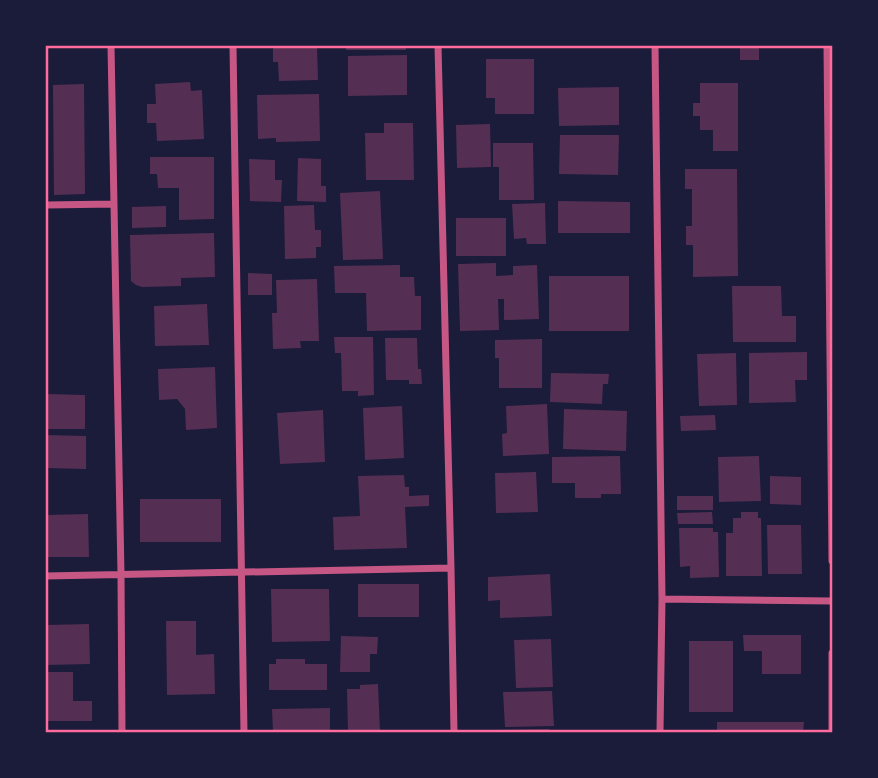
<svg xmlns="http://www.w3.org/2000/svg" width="878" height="778" font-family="Inter,sans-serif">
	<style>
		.building { fill: #542f53 }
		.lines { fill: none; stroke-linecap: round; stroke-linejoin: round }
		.minor { stroke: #c65784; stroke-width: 7 }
		.neatline { fill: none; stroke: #ff6b9d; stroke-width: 2.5 }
	</style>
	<rect width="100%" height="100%" fill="#1b1b3a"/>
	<!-- building -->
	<path class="building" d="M 273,46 L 317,46 L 318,80 L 279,81 L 278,62 L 273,62 Z
		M 346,46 L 406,46 L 406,50 L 346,50 Z
		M 714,46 L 759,46 L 759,60 L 740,60 L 740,48 L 714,48 Z
		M 407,55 L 407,95 L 348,96 L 348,56 Z
		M 486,59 L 534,59 L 534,114 L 495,114 L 495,98 L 486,98 Z
		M 190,82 L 191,91 L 202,90 L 204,139 L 157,141 L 156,123 L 147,123 L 147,104 L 156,104 L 155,84 Z
		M 700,83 L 738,83 L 738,151 L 713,151 L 713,130 L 700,130 L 700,116 L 693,116 L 693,103 L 700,103 Z
		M 84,84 L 85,194 L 54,195 L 53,85 Z
		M 619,87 L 619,125 L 559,126 L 558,88 Z
		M 319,94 L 320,141 L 276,142 L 276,138 L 258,139 L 257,95 Z
		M 384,123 L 413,123 L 414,180 L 366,180 L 365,133 L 384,133 Z
		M 490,124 L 491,167 L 457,168 L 456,125 Z
		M 560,135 L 619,135 L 618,175 L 559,174 Z
		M 493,143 L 533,143 L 534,200 L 499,200 L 499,167 L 493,167 Z
		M 150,157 L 214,157 L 214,219 L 179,220 L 179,188 L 158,188 L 157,174 L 150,174 Z
		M 298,158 L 321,159 L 321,186 L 326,186 L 326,202 L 297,201 Z
		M 249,159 L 275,160 L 275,180 L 282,180 L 281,202 L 250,201 Z
		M 685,169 L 737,169 L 738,276 L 693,277 L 693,245 L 686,245 L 686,226 L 692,226 L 692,189 L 685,189 Z
		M 380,191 L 383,259 L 343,260 L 340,193 Z
		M 558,201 L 630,202 L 630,233 L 558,233 Z
		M 545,203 L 546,244 L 527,244 L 526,238 L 514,239 L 512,204 Z
		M 314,205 L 315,230 L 321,230 L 321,247 L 316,247 L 316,258 L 285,259 L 284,206 Z
		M 166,206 L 166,227 L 132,228 L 132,207 Z
		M 456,218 L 506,218 L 506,256 L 456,256 Z
		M 214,233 L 215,277 L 181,278 L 181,286 L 142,287 L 136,285 L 131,281 L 130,235 Z
		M 496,263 L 496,276 L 513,275 L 513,266 L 537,265 L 539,319 L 504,320 L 504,299 L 498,299 L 499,330 L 460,331 L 458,264 Z
		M 400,265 L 400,277 L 414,277 L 415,296 L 421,296 L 421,330 L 367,331 L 366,293 L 335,293 L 334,266 Z
		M 248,273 L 272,274 L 272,295 L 248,295 Z
		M 549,276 L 629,276 L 629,331 L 549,331 Z
		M 317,279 L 319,341 L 300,341 L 301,348 L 273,349 L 272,313 L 277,313 L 276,280 Z
		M 732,286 L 781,286 L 782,316 L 796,316 L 796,342 L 733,342 Z
		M 207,304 L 209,345 L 155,346 L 154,306 Z
		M 334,337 L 373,337 L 374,395 L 358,396 L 358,391 L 342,391 L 341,353 L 335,353 Z
		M 385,338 L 417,338 L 418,369 L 421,369 L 422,384 L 409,384 L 409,380 L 386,380 Z
		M 542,339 L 542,388 L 499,388 L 499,358 L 495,358 L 495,340 Z
		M 807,352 L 807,380 L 795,380 L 796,402 L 749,403 L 749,353 Z
		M 736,353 L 737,405 L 699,406 L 697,354 Z
		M 215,367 L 217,428 L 186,430 L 185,409 L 177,399 L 159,400 L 158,369 Z
		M 551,373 L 609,374 L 608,384 L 603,384 L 602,404 L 550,402 Z
		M 46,394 L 85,395 L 85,429 L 46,429 Z
		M 547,404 L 549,454 L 503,456 L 502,434 L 507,433 L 506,406 Z
		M 402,406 L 404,458 L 365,460 L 363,408 Z
		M 564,409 L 627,411 L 626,451 L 563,449 Z
		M 323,410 L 325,462 L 280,464 L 277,413 Z
		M 715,415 L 716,430 L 681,431 L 680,416 Z
		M 46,435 L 86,436 L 86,469 L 46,468 Z
		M 620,456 L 621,494 L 601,494 L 601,498 L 575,498 L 575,483 L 552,483 L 552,457 Z
		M 759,456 L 761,501 L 719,502 L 718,457 Z
		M 536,472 L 538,512 L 496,513 L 495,473 Z
		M 404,475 L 405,487 L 409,487 L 409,496 L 429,495 L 429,506 L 405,507 L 407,548 L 334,550 L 333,517 L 360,516 L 358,476 Z
		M 770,476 L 801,477 L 801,505 L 770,504 Z
		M 677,496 L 713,496 L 713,510 L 677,510 Z
		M 140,499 L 221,499 L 221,542 L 140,542 Z
		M 712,512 L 713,524 L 678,524 L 677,513 Z
		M 741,512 L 758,512 L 758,518 L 761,518 L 762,576 L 726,576 L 726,533 L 733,533 L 733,518 L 741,518 Z
		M 88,514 L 89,557 L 46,557 L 46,515 Z
		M 767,525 L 801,525 L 802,574 L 768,574 Z
		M 679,528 L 713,528 L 713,532 L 718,532 L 719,577 L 690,578 L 690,566 L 680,567 Z
		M 550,574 L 552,616 L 500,618 L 500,600 L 488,601 L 488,577 Z
		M 358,584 L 419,584 L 419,617 L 358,617 Z
		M 271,589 L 329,589 L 330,641 L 272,642 Z
		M 166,621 L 196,621 L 196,655 L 214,654 L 215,694 L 167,695 Z
		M 89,624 L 90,664 L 46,665 L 46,625 Z
		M 743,635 L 801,635 L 801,674 L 762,674 L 762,651 L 744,651 Z
		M 341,636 L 378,637 L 377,654 L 370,654 L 370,672 L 340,672 Z
		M 551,639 L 553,687 L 516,688 L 514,640 Z
		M 689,641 L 733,641 L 733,712 L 689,712 Z
		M 276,659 L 305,659 L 305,664 L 327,664 L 327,690 L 269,690 L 269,664 L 276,664 Z
		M 46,672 L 73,672 L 73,701 L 92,701 L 92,721 L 46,721 Z
		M 378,684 L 380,732 L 348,732 L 347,689 L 360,689 L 360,685 Z
		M 552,691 L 554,726 L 505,727 L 503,692 Z
		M 330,708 L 330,732 L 273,732 L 272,709 Z
		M 717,722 L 804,722 L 803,732 L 717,732 Z
		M 549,729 L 550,732 L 494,732 L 494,730 Z"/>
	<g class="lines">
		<!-- minor -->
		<path class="minor" d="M 111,46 L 121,574 L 122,732
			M 233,46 L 244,732
			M 438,46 L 451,568 L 454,732
			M 655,46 L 662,599 L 660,732
			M 827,46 L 832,561
			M 46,205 L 114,204
			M 46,576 L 451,568
			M 662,599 L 832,601
			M 832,732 L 832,653"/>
	</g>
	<!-- border -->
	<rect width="878" height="778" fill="none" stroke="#1b1b3a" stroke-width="94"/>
	<rect x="47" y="47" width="784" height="684" class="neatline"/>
</svg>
